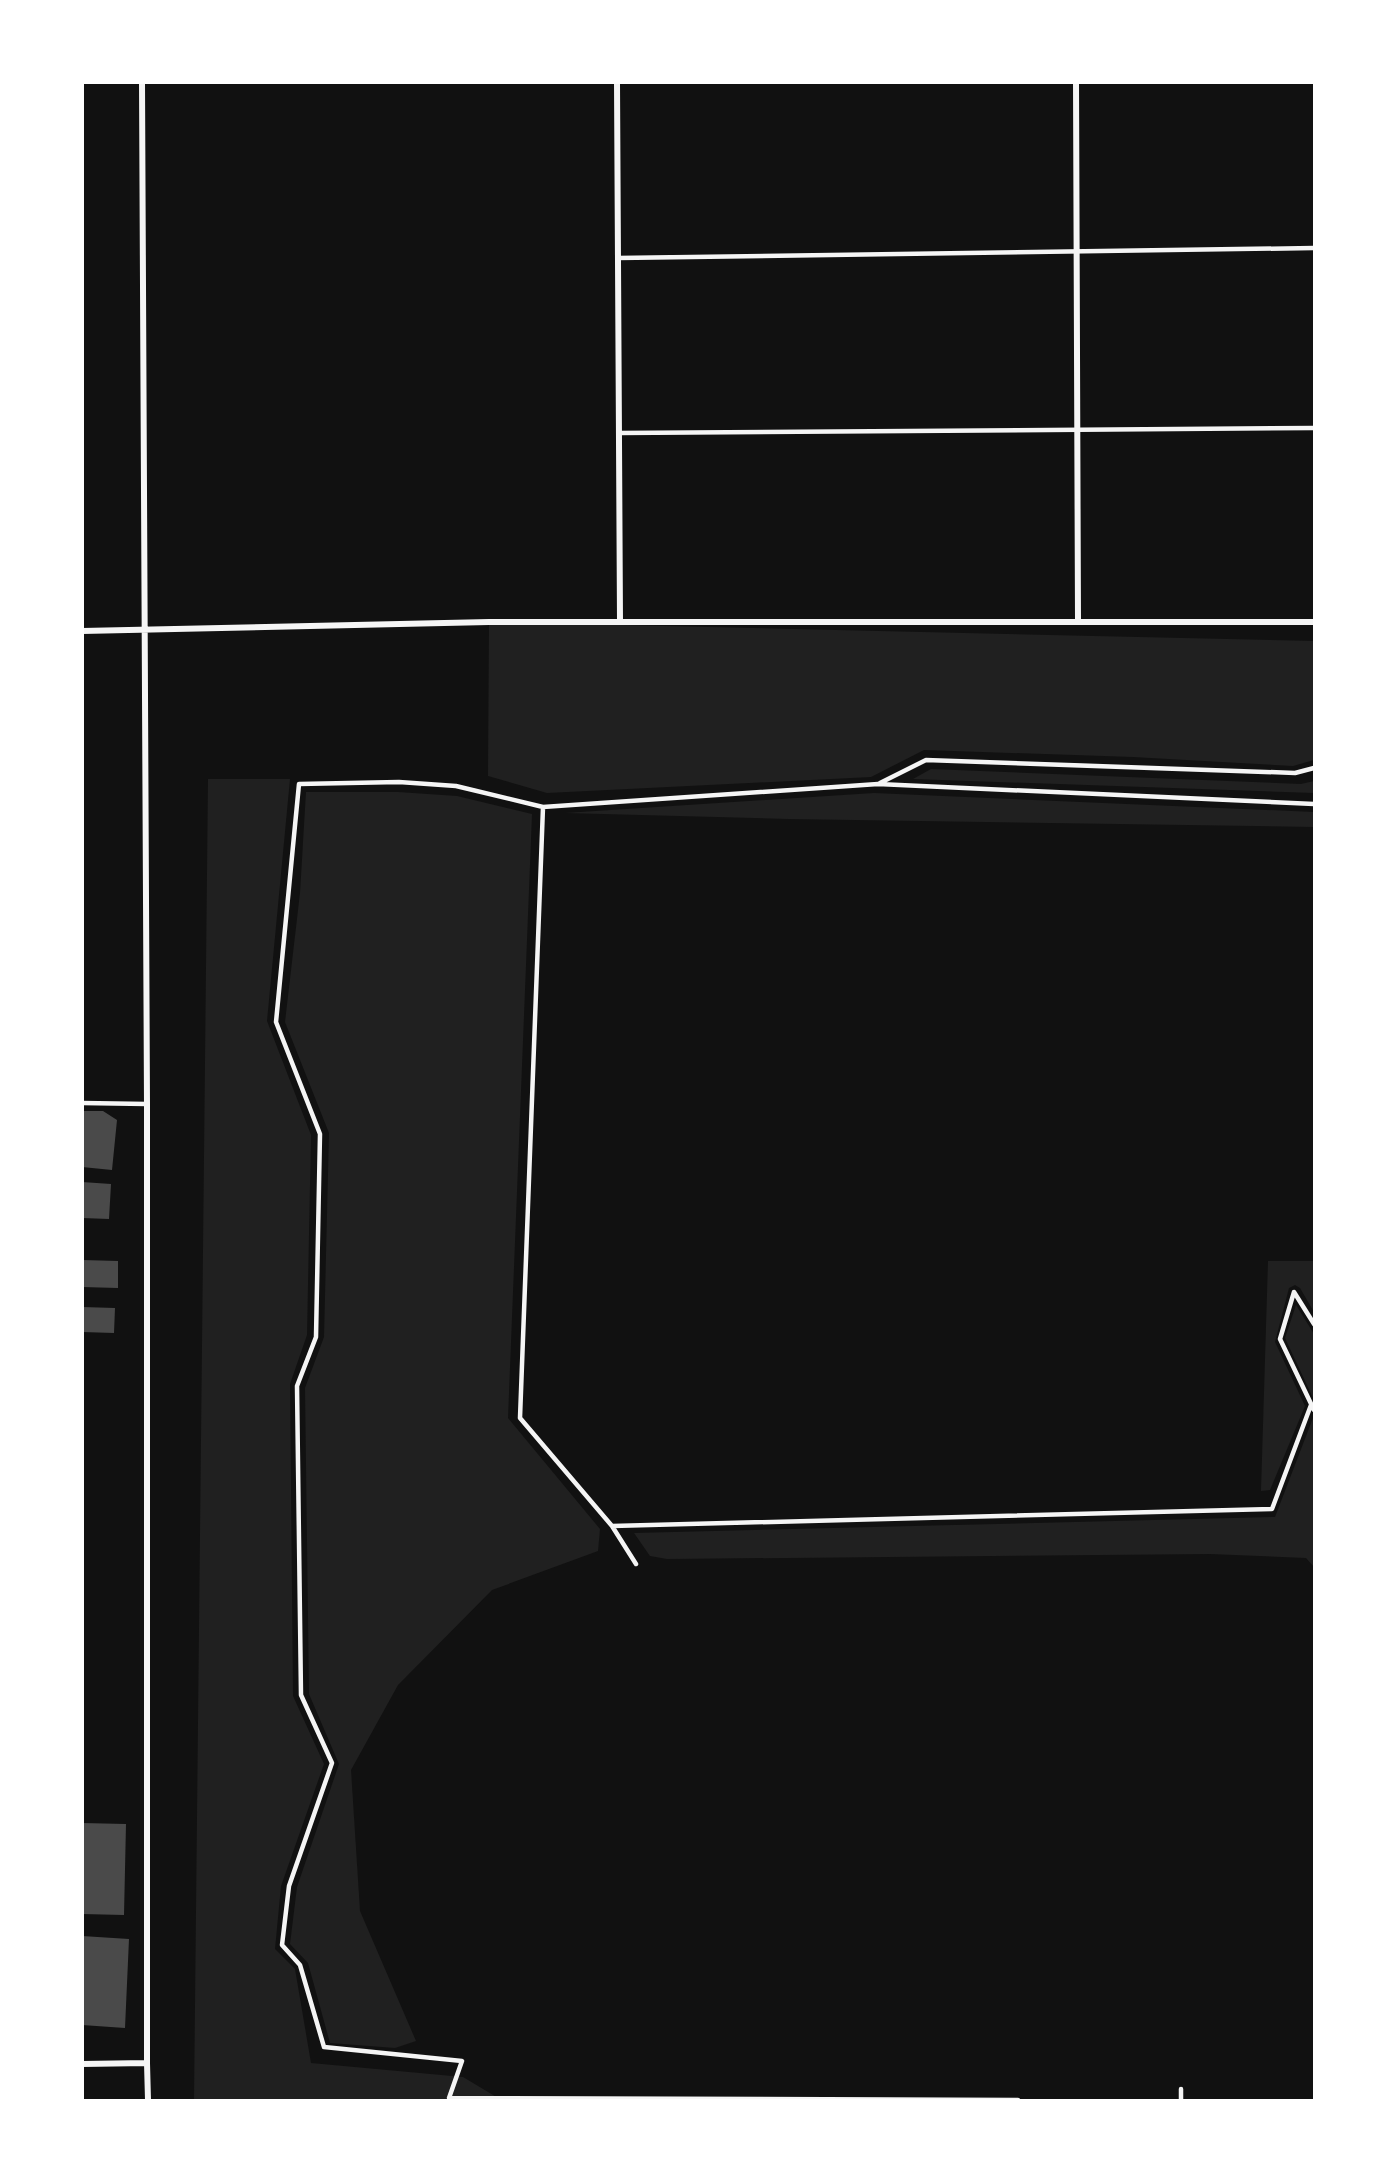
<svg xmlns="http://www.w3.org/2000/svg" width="1397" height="2183" font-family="'PT Sans Narrow',sans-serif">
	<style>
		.green { fill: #202020 }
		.building { fill: #4a4a4a }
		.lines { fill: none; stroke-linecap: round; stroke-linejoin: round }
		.service { stroke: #f5f5f5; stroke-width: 4.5 }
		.minor { stroke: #f5f5f5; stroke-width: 6 }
	</style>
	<rect width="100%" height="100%" fill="#111"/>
	<!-- green -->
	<path class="green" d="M 489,622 L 1314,641 L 1314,760 L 1293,766 L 1133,757 L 924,750 L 871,777 L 547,793 L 488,776 Z
		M 931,769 L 1301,784 L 1314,781 L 1314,793 L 913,779 Z
		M 208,779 L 290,779 L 267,1021 L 311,1135 L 307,1335 L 290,1384 L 293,1696 L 324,1764 L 281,1886 L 275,1949 L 295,1969 L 311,2063 L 463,2077 L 498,2098 L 1160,2100 L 194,2100 Z
		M 306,792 L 398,792 L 457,796 L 532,814 L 508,1418 L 600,1529 L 598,1551 L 492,1590 L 398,1685 L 351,1770 L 360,1911 L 416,2041 L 395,2048 L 330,2043 L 308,1963 L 290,1944 L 297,1887 L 339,1764 L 309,1694 L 305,1388 L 324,1337 L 329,1133 L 285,1022 L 300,893 Z
		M 874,793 L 1314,812 L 1314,827 L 789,819 L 565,813 Z
		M 1268,1261 L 1314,1261 L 1314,1312 L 1300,1288 L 1295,1285 L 1289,1288 L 1275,1342 L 1305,1406 L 1270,1490 L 1261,1491 Z
		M 1296,1305 L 1314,1334 L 1314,1400 L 1285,1338 Z
		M 1313,1418 L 1314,1567 L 1306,1558 L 1210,1554 L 667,1559 L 650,1556 L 634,1533 L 1275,1517 Z"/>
	<!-- building -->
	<path class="building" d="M 82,1111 L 103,1111 L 117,1120 L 112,1170 L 82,1167 Z
		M 82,1182 L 111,1184 L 109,1219 L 82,1218 Z
		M 82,1260 L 118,1261 L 118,1288 L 82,1287 Z
		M 82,1307 L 115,1308 L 114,1333 L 82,1332 Z
		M 82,1823 L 126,1824 L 124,1915 L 82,1914 Z
		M 82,1936 L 129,1939 L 125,2028 L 82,2025 Z"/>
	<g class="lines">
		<!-- service -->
		<path class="service" d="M 618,258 L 1314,248
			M 619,433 L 1314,428
			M 880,783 L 926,760 L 1295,773 L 1314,768
			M 543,807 L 520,1418 L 612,1526
			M 82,1103 L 147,1104
			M 1314,1324 L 1294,1292 L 1280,1339 L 1314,1410
			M 636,1564 L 612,1526 L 1272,1509 L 1311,1405
			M 1018,2100 L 449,2098 L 462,2061 L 324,2047 L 300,1965 L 282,1945 L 289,1886 L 332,1763 L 301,1695 L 297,1386 L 316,1337 L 320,1134 L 276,1022 L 299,784 L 399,782 L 456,786 L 543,807 L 878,784 L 1314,804
			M 1181,2100 L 1181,2089"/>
		<!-- minor -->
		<path class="minor" d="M 617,82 L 620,621
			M 1076,82 L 1078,621
			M 82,631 L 489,622 L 1314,622
			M 147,2063 L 148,2100
			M 82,2064 L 147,2063 L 147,1104 L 142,82"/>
	</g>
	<!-- border -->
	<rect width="1397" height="2183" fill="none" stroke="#ffffff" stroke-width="168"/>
</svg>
